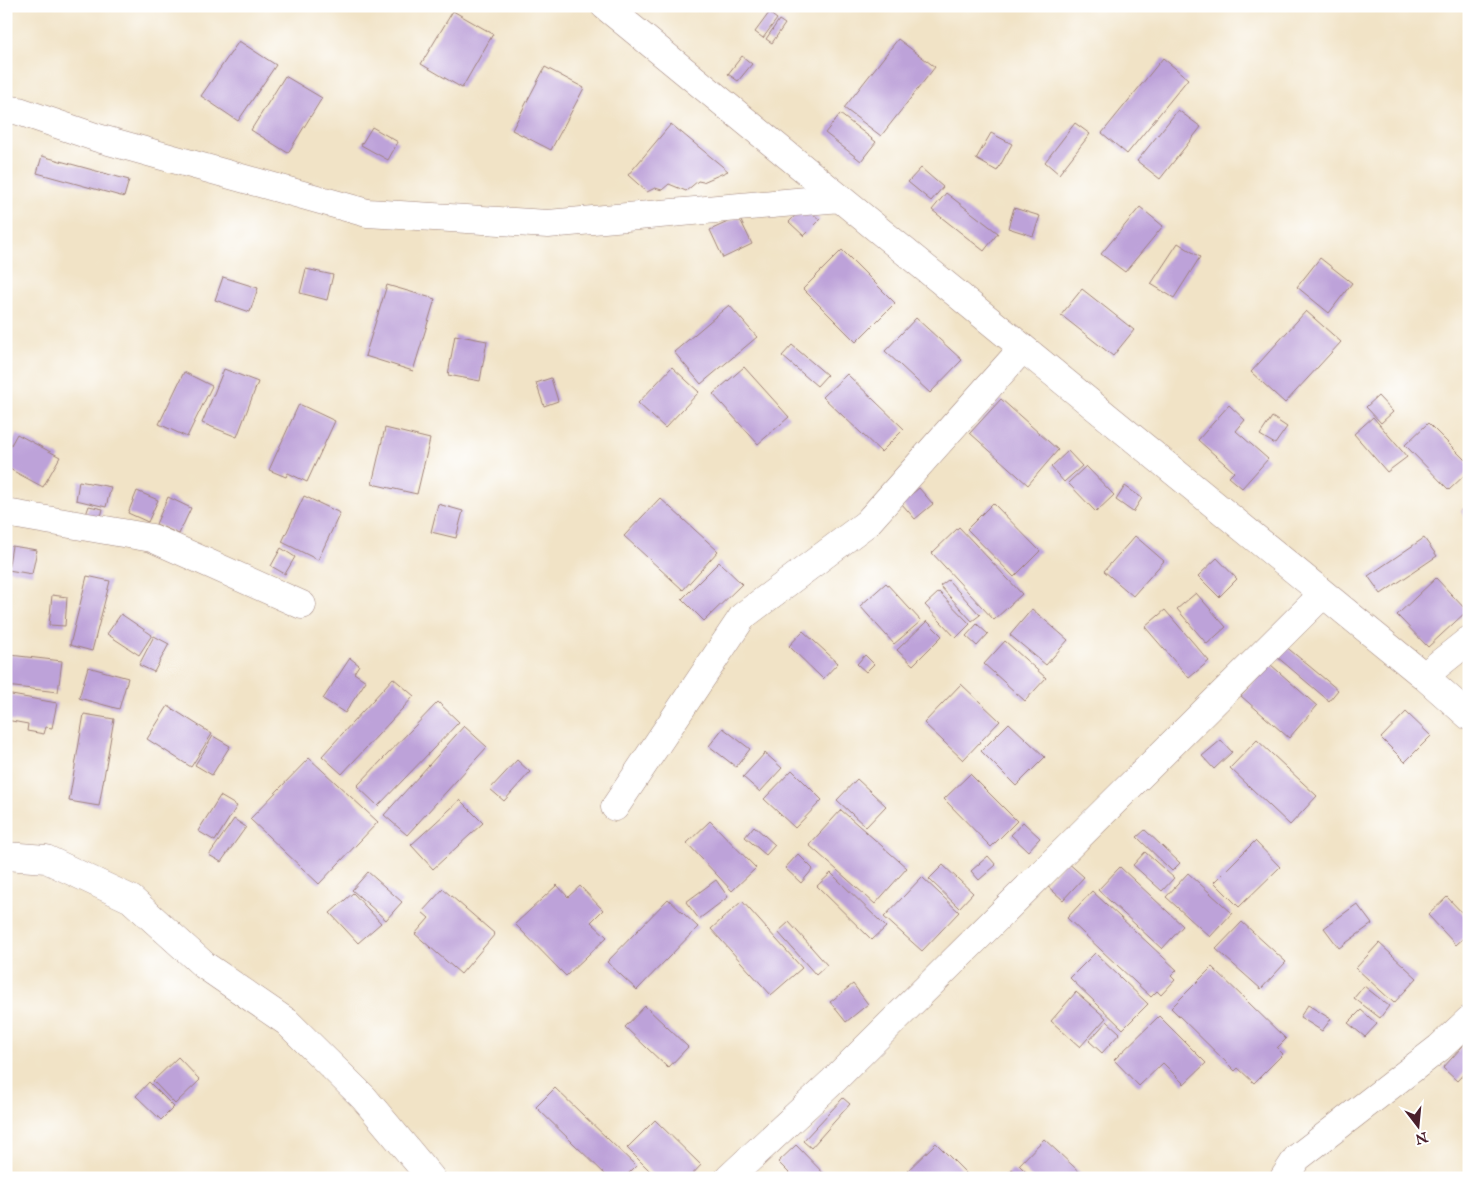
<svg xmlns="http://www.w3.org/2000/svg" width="1475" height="1184" font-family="'IM FELL English',serif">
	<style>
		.building { fill: #bda2d9 }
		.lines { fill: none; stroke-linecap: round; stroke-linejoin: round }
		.minor-casing { stroke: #9e8178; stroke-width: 29 }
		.minor { stroke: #fff; stroke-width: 28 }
	</style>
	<rect width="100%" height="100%" fill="#fff"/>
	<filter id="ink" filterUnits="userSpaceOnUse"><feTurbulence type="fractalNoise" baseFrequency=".02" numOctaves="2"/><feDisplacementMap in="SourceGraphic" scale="10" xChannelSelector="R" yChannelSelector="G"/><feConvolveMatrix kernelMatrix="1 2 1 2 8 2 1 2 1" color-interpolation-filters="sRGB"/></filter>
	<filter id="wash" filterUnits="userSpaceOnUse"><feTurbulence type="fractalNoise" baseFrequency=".0096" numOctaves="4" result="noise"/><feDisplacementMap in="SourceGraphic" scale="20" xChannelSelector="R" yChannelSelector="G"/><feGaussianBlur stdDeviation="1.12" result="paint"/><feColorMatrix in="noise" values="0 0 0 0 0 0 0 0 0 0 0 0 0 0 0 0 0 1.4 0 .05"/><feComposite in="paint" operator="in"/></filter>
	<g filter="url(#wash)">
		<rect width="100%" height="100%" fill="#f1e3c6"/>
		<g id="blocks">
			<!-- building -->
			<path class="building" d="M 453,11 L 493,34 L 462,88 L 421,64 Z
				M 769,13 L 777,19 L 763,38 L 755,32 Z
				M 779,20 L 785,24 L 772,43 L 766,39 Z
				M 898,39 L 935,67 L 881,136 L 844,108 Z
				M 239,41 L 276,65 L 238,121 L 201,96 Z
				M 742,56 L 752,64 L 738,81 L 728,74 Z
				M 1163,58 L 1188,79 L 1127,154 L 1102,133 Z
				M 545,67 L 584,88 L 551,150 L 512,130 Z
				M 285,76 L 322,98 L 288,153 L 251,130 Z
				M 1178,110 L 1201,127 L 1160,179 L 1137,161 Z
				M 840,114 L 876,142 L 861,161 L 825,133 Z
				M 1075,123 L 1090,134 L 1059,174 L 1045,162 Z
				M 671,124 L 728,171 L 703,182 L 698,181 L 686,191 L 669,184 L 662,190 L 655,188 L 647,192 L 628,175 Z
				M 372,127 L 398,142 L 388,160 L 361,145 Z
				M 991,133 L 1012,144 L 997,171 L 976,159 Z
				M 42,156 L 129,180 L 124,197 L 37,173 Z
				M 921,168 L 943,187 L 931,201 L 908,182 Z
				M 946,193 L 998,233 L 984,251 L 932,210 Z
				M 804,206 L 820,220 L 804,236 L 789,222 Z
				M 1140,207 L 1163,226 L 1125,272 L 1101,254 Z
				M 1014,208 L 1040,216 L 1033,236 L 1008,228 Z
				M 739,217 L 752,244 L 723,258 L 710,230 Z
				M 1178,243 L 1200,257 L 1174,298 L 1151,284 Z
				M 842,250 L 895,303 L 856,342 L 803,289 Z
				M 1320,258 L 1352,283 L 1329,313 L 1297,287 Z
				M 306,269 L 333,275 L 327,300 L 300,293 Z
				M 223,277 L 258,288 L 250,312 L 215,300 Z
				M 387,285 L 435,299 L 413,371 L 365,356 Z
				M 1082,289 L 1134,330 L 1113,356 L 1061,315 Z
				M 729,305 L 757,337 L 701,384 L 674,352 Z
				M 1306,311 L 1341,342 L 1285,403 L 1251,372 Z
				M 916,318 L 962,360 L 930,393 L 885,351 Z
				M 455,335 L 487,341 L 480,381 L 448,375 Z
				M 792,345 L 827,375 L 817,386 L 782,356 Z
				M 672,367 L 699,392 L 665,428 L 638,403 Z
				M 744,367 L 789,417 L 758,444 L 713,394 Z
				M 224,369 L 258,382 L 237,437 L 202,423 Z
				M 184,372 L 212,386 L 187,437 L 159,424 Z
				M 847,374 L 904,429 L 881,452 L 823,397 Z
				M 551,378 L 558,401 L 544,406 L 536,383 Z
				M 1378,396 L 1393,412 L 1381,423 L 1366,407 Z
				M 1001,399 L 1058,450 L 1028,485 L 970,433 Z
				M 299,404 L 335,421 L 307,482 L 288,473 L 286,477 L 269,470 Z
				M 1229,405 L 1245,420 L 1236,431 L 1268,459 L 1242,488 L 1229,477 L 1234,472 L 1198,440 Z
				M 1272,417 L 1287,427 L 1275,444 L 1260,435 Z
				M 1373,417 L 1407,457 L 1387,472 L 1354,434 Z
				M 1428,423 L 1469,464 L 1469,471 L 1449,490 L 1405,445 Z
				M 385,428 L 430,439 L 417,494 L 372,484 Z
				M 17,434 L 60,457 L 43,487 L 6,467 L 6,454 Z
				M 1068,451 L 1082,466 L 1064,482 L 1051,467 Z
				M 1086,466 L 1114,495 L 1096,512 L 1068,483 Z
				M 79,481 L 111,487 L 106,507 L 76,500 Z
				M 1125,486 L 1142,498 L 1133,512 L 1116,500 Z
				M 919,488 L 933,504 L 915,519 L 901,503 Z
				M 137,491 L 158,500 L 148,522 L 128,513 Z
				M 304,496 L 340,513 L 318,560 L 282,542 Z
				M 168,497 L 191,508 L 179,534 L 156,524 Z
				M 660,498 L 718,551 L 683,590 L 624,536 Z
				M 993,503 L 1040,551 L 1014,577 L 967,529 Z
				M 438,504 L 463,511 L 456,538 L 431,532 Z
				M 1469,505 L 1469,524 L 1461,510 Z
				M 89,506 L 103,509 L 99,524 L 84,520 Z
				M 959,527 L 1022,594 L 994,620 L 932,553 Z
				M 1135,536 L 1164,561 L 1133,596 L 1104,571 Z
				M 1424,538 L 1437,556 L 1381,594 L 1368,576 Z
				M 12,546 L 37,550 L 32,574 L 8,570 Z
				M 281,548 L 295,557 L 285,574 L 271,566 Z
				M 1217,558 L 1237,579 L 1219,597 L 1198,576 Z
				M 719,562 L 742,584 L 704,621 L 682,599 Z
				M 87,576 L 110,581 L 92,651 L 70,645 Z
				M 1436,578 L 1467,611 L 1428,647 L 1397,615 Z
				M 948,580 L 980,615 L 972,621 L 940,586 Z
				M 886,583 L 921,621 L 894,644 L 860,606 Z
				M 939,592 L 970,624 L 956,638 L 925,605 Z
				M 1196,593 L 1226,627 L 1207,644 L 1177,609 Z
				M 52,595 L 67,597 L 65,626 L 49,625 Z
				M 1032,609 L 1068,640 L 1046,665 L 1010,635 Z
				M 1165,610 L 1209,661 L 1189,678 L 1145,627 Z
				M 121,614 L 152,635 L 139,655 L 107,634 Z
				M 927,621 L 942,636 L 913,665 L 897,650 Z
				M 977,624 L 988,634 L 977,646 L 966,636 Z
				M 803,631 L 838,663 L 823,679 L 789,646 Z
				M 154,636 L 169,644 L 154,672 L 139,665 Z
				M 1005,641 L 1046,678 L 1025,701 L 984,664 Z
				M 1284,645 L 1338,690 L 1329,701 L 1276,656 Z
				M 10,655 L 62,661 L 58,692 L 6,686 Z
				M 865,655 L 874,664 L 866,672 L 857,664 Z
				M 350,658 L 359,665 L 354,673 L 366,681 L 345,713 L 323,699 Z
				M 1270,664 L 1317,706 L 1289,738 L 1241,696 Z
				M 88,667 L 128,678 L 119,709 L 79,698 Z
				M 393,678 L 414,696 L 342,774 L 322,756 Z
				M 961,684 L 1000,721 L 963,760 L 924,723 Z
				M 6,694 L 57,703 L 52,728 L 46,727 L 44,734 L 27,731 L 28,724 L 6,720 Z
				M 438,702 L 459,722 L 378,806 L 357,786 Z
				M 168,706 L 212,734 L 191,767 L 147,739 Z
				M 1406,712 L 1431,736 L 1405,762 L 1381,738 Z
				M 84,714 L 114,719 L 99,806 L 69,801 Z
				M 1009,723 L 1045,757 L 1016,786 L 981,751 Z
				M 464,726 L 487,747 L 407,835 L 384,815 Z
				M 723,728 L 750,749 L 736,767 L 709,746 Z
				M 213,736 L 230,746 L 212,775 L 195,765 Z
				M 1221,740 L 1232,752 L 1214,769 L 1202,756 Z
				M 1257,740 L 1317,796 L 1290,825 L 1230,768 Z
				M 765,753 L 782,768 L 760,792 L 743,777 Z
				M 309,758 L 378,822 L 319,884 L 250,819 Z
				M 517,760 L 530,772 L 504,801 L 490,789 Z
				M 792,770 L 822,800 L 795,828 L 764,799 Z
				M 970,774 L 1017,821 L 991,847 L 944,799 Z
				M 857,779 L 886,806 L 866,827 L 837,800 Z
				M 220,796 L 237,806 L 215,841 L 198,831 Z
				M 460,800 L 483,823 L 433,869 L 411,845 Z
				M 841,810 L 907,868 L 875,904 L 809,845 Z
				M 234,819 L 246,827 L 221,862 L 209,855 Z
				M 710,821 L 756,868 L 732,891 L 687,843 Z
				M 1023,822 L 1040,838 L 1028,851 L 1011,835 Z
				M 754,826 L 775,845 L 766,855 L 745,837 Z
				M 1145,830 L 1180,863 L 1172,871 L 1137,837 Z
				M 1255,841 L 1280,867 L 1239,907 L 1214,882 Z
				M 1145,852 L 1174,878 L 1162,891 L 1133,865 Z
				M 798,854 L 813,869 L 801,883 L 785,868 Z
				M 988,856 L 996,865 L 979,880 L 971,871 Z
				M 1066,861 L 1084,877 L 1063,900 L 1045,884 Z
				M 943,865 L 973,893 L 959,908 L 929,879 Z
				M 1120,867 L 1183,926 L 1162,949 L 1098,890 Z
				M 368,872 L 402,902 L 386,920 L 352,890 Z
				M 831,873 L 886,927 L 872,940 L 817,886 Z
				M 1188,873 L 1232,913 L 1210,937 L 1166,897 Z
				M 922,877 L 959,912 L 922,951 L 884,917 Z
				M 716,880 L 728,897 L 699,919 L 686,902 Z
				M 557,885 L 568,897 L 580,886 L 603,910 L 591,922 L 607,937 L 566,976 L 515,924 Z
				M 443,889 L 495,934 L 461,974 L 415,934 L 429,918 L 422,912 Z
				M 1092,891 L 1177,970 L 1171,976 L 1175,980 L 1161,995 L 1157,991 L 1151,997 L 1067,918 Z
				M 353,893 L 381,923 L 358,943 L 330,913 Z
				M 1447,897 L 1469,920 L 1469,933 L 1456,945 L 1428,915 Z
				M 668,899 L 698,927 L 637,990 L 607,962 Z
				M 742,901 L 802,968 L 771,995 L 711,929 Z
				M 1357,904 L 1372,924 L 1339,948 L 1324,928 Z
				M 789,922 L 827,965 L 816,975 L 778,932 Z
				M 1242,922 L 1286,962 L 1261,989 L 1216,949 Z
				M 1379,943 L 1417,978 L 1394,1003 L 1356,968 Z
				M 1095,953 L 1148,1004 L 1123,1029 L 1070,978 Z
				M 1212,967 L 1286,1039 L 1277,1048 L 1283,1054 L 1254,1083 L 1238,1068 L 1235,1071 L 1171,1008 Z
				M 853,984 L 868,1004 L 846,1022 L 830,1002 Z
				M 1364,986 L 1389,1006 L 1380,1018 L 1354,998 Z
				M 1076,992 L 1106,1018 L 1080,1047 L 1051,1021 Z
				M 1308,1005 L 1331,1019 L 1322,1031 L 1300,1017 Z
				M 645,1006 L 688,1047 L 668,1068 L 625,1027 Z
				M 1361,1010 L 1377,1024 L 1365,1037 L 1348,1023 Z
				M 1159,1016 L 1206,1063 L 1184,1084 L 1163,1063 L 1139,1086 L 1114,1060 Z
				M 1107,1021 L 1120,1033 L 1102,1053 L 1089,1041 Z
				M 1469,1039 L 1469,1068 L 1457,1081 L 1443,1068 Z
				M 178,1057 L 200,1080 L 175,1104 L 153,1081 Z
				M 149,1082 L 174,1107 L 161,1120 L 136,1096 Z
				M 555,1088 L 636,1166 L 624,1178 L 609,1178 L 536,1107 Z
				M 843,1098 L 850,1104 L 811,1148 L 803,1141 Z
				M 655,1120 L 701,1165 L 689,1178 L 657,1178 L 627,1148 Z
				M 1044,1139 L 1086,1178 L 1032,1178 L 1019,1165 Z
				M 936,1143 L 971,1178 L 900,1178 Z
				M 796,1145 L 828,1178 L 794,1178 L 778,1162 Z
				M 1012,1169 L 1023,1178 L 1004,1178 Z"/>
		</g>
	</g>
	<g filter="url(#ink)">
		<use href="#blocks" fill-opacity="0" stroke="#9e8178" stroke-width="1"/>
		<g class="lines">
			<!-- minor casing -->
			<g class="minor-casing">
				<path id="minor" d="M 605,6 L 1424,676 L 1469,716
					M 6,109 L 19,111 L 98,138 L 367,213 L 548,224 L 840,198
					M 6,513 L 152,538 L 302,605
					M 1424,676 L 1469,640
					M 615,807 L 743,616 L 867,523 L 1023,348
					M 6,856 L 46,859 L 131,899 L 204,965 L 287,1022 L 364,1098 L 431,1178
					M 729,1178 L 833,1081 L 1323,594
					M 1284,1178 L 1297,1158 L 1439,1048 L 1469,1020"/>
			</g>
			<!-- minor -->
			<use href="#minor" class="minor"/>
		</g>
	</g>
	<!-- margin -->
	<rect width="1475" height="1184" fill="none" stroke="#fff" stroke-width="25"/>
	<!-- north arrow -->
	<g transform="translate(1418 1126) rotate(164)" stroke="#ffffff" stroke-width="4" paint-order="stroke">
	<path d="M0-4L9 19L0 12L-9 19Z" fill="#4a1f2b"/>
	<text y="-8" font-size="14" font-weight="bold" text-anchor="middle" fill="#4a1f2b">N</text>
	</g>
</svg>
